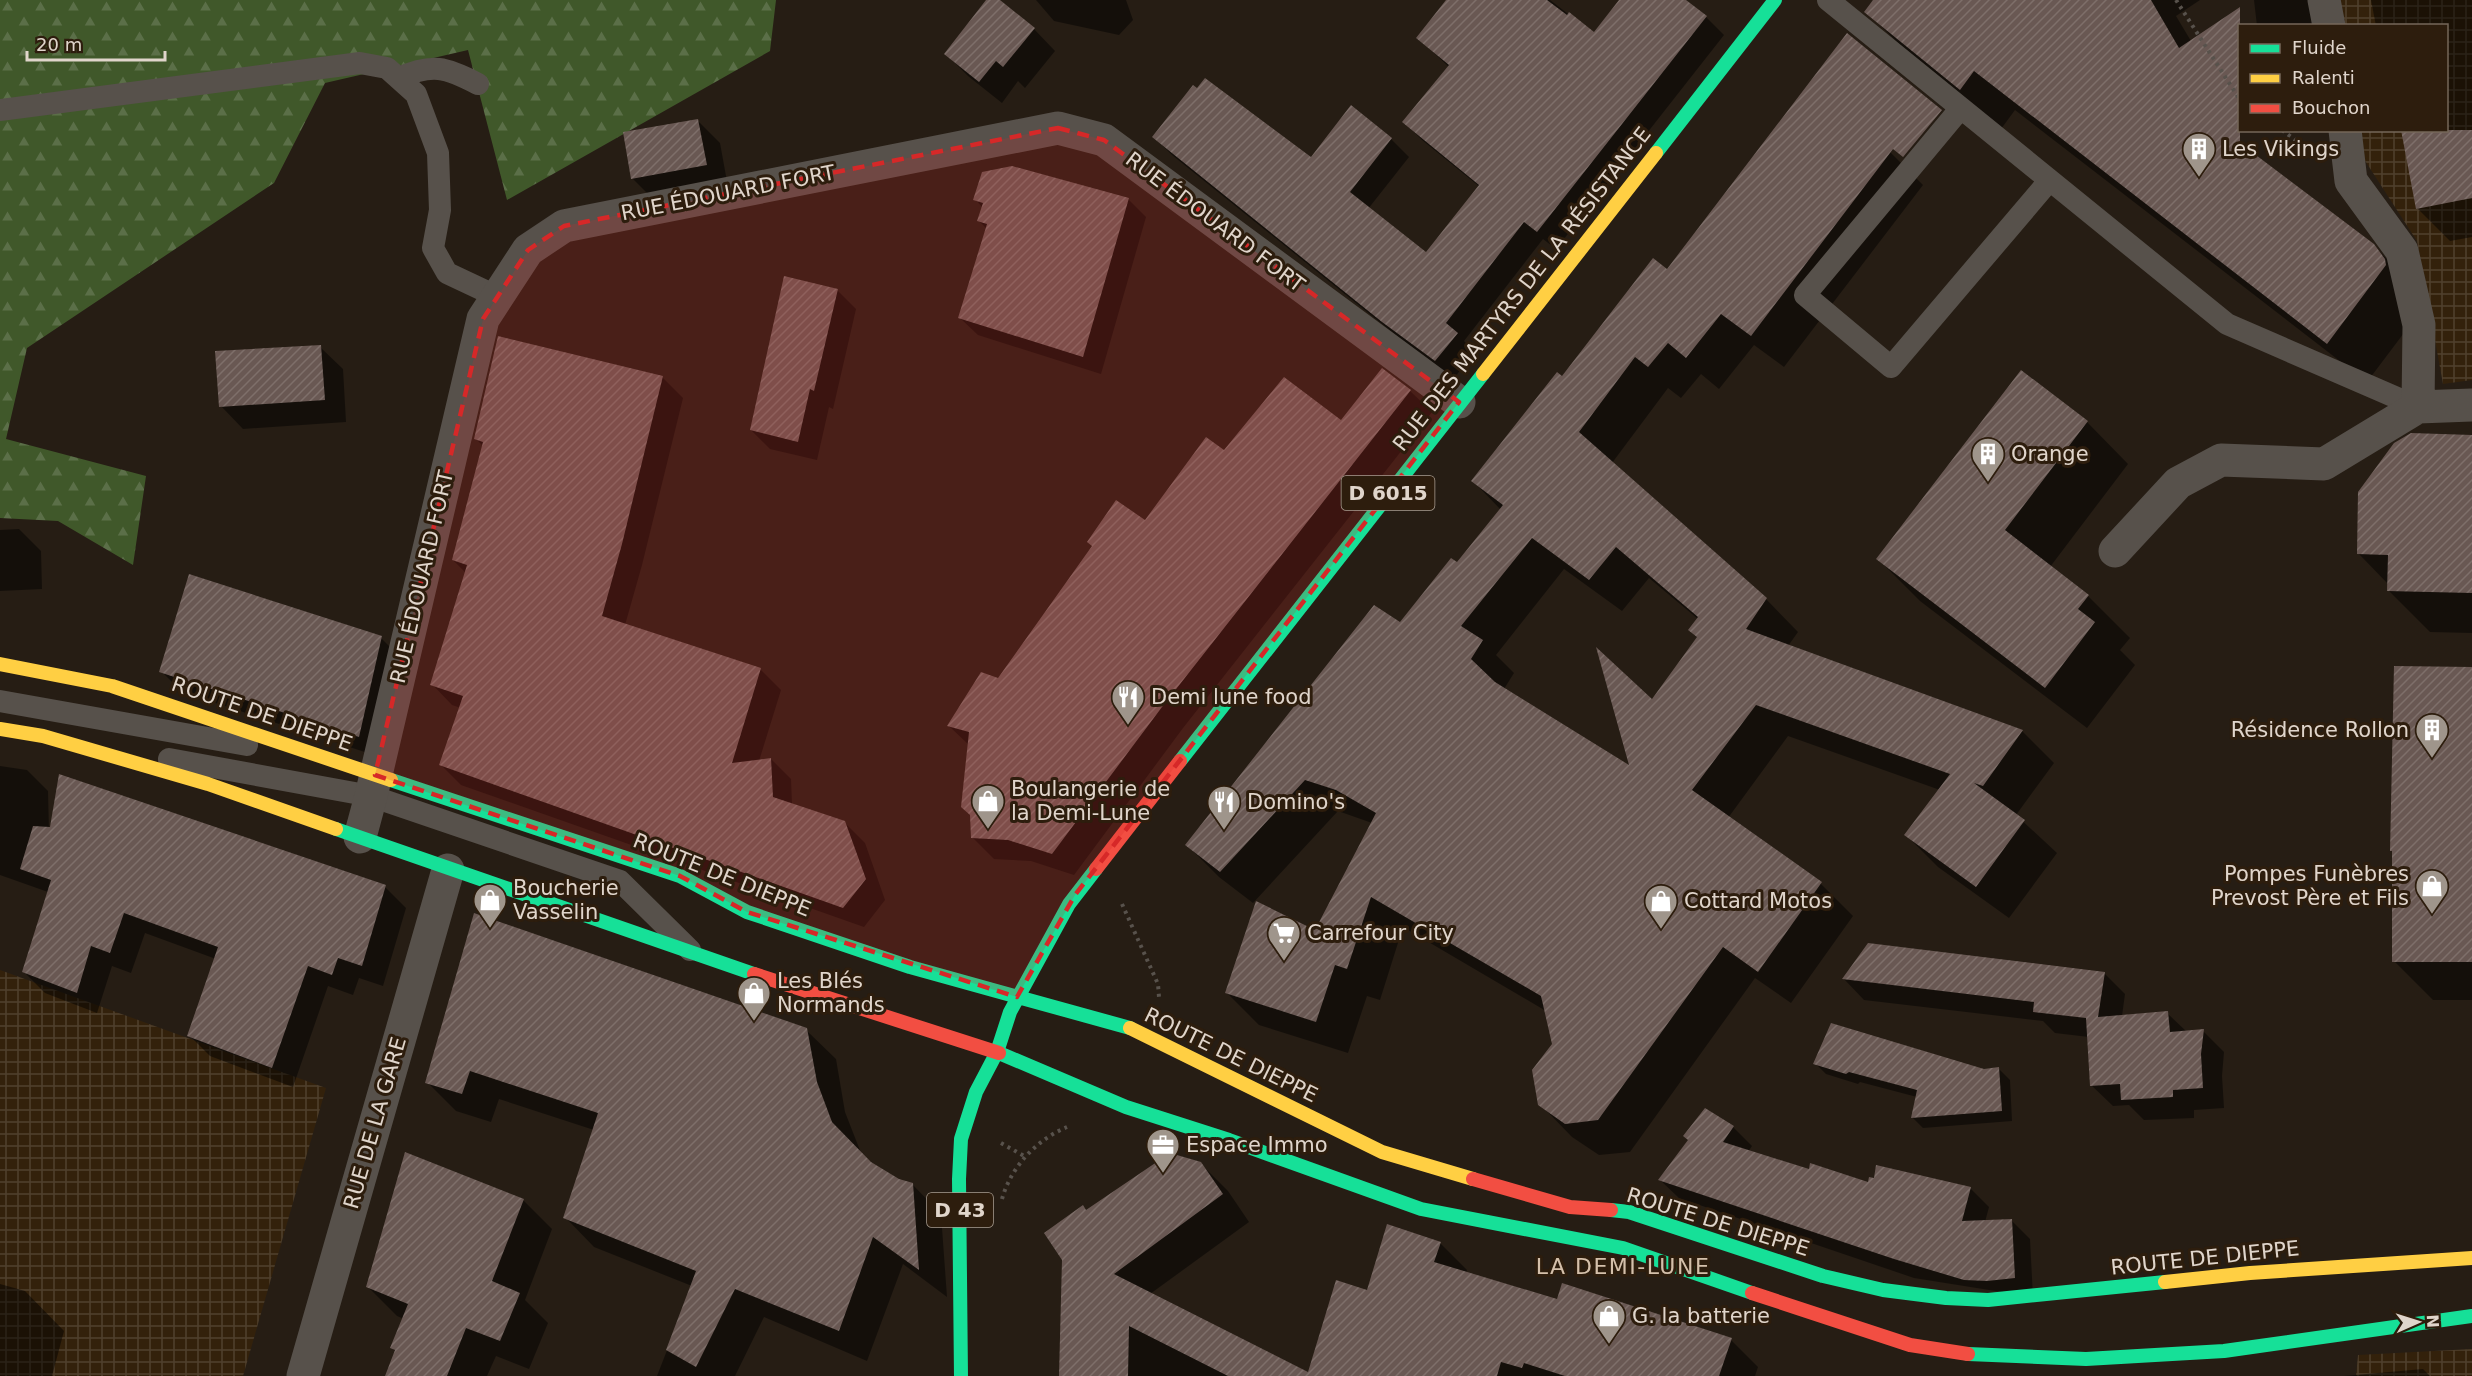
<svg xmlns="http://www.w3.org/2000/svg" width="2472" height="1376" font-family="'DejaVu Sans',sans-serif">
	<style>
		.industrial { fill: url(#industrial-grid) }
		.forest { fill: url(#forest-firs) }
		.shadow { fill: #0007; fill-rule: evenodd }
		.building { fill: url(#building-hatch); fill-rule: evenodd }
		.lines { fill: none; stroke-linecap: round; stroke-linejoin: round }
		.path { stroke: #58524c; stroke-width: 4; stroke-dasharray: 3 4.5; stroke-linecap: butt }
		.lane { stroke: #57514b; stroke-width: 22 }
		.street { stroke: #57514b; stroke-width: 33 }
		.fast { stroke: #16e098; stroke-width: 14 }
		.slow { stroke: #ffcf43; stroke-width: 14 }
		.jam { stroke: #f24e42; stroke-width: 14 }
		.marked { fill: #d62828; fill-opacity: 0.2; stroke: #d62828; stroke-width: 4.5; stroke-dasharray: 12 8; stroke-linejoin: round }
		.labels { text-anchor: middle; stroke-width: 6; stroke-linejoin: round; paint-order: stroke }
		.shield { fill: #2d1d0d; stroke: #aa9e92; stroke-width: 1.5 }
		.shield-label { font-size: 20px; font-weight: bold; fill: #e0d5cb }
		.poi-label { font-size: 21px; fill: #e0d5cb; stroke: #2d1d0d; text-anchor: start }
		.street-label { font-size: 21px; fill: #e0d5cb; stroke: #2d1d0d }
		.neighbourhood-label { font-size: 22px; letter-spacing: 1.5px; fill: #d4c0ab; stroke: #2d1d0d }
	</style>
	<defs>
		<pattern id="industrial-grid" width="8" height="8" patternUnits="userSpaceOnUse" patternTransform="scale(1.5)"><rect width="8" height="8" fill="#33210b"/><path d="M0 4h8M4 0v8" fill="none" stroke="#50402d"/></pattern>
		<pattern id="forest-firs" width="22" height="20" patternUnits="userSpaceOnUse" patternTransform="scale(1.5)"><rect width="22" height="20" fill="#40582a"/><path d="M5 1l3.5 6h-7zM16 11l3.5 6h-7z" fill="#5b6f48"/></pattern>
		<pattern id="building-hatch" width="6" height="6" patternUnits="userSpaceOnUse" patternTransform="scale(1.5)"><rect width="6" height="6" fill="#695853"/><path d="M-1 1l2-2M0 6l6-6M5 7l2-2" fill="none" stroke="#7e6f6a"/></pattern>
	</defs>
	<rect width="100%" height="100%" fill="#261d14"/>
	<!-- industrial -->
	<path class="industrial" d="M 2338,0 L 2472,0 L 2472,380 L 2443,384 L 2417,241 L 2360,153 L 2357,131 L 2446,130 L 2446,26 L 2342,25 Z
		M 0,970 L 326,1088 L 243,1376 L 0,1376 Z
		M 2472,1349 L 2472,1376 L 2356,1376 L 2358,1355 Z"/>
	<!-- forest -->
	<path class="forest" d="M 0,0 L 776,0 L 770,51 L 507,200 L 468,50 L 325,83 L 274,183 L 27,348 L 6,439 L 146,476 L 133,565 L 58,521 L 0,518 Z"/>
	<!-- shadow -->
	<path class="shadow" d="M 988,0 L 997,0 L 1034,29 L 1055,51 L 1025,88 L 1018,81 L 1002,103 L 968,76 L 946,54 Z
		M 1036,0 L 1126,0 L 1133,20 L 1119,35 L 1054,21 Z
		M 1448,0 L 1550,0 L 1594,34 L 1620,0 L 1684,0 L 1706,17 L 1724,35 L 1556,249 L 1543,239 L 1464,341 L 1475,352 L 1454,378 L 1402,340 L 1172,155 L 1154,137 L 1311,159 L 1391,139 L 1409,157 L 1368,209 L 1426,255 L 1480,187 L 1422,140 L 1404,122 L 1449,67 L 1418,38 Z
		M 1878,0 L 2200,0 L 2176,16 L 2191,41 L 2231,15 L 2241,26 L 2211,123 L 2373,245 L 2413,286 L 2425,305 L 2367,382 L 2015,110 L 2001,129 L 1908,53 L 1868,13 Z
		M 2254,0 L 2327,0 L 2330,26 L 2257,26 Z
		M 2371,0 L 2472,0 L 2472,237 L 2450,241 L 2417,208 L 2446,130 L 2446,26 L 2376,26 Z
		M 1806,90 L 1891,153 L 1923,185 L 1784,367 L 1754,345 L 1719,389 L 1701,374 L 1681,398 L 1668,388 L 1612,463 L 1766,599 L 1798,632 L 1788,646 L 2022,731 L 2054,763 L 2016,815 L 2057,853 L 2009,918 L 1938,867 L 1906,835 L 1940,790 L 1788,736 L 1728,818 L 1821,884 L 1853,916 L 1791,1003 L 1755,978 L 1630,1152 L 1599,1155 L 1572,1137 L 1540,1104 L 1553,1044 L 1546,1011 L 1403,927 L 1380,1000 L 1367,996 L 1348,1053 L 1259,1025 L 1227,993 L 1315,932 L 1372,823 L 1338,811 L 1253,903 L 1219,877 L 1187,845 L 1457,564 L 1501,510 L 1473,481 L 1562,378 L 1667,271 ZM 1564,569 L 1622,611 L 1649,578 L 1698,619 L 1698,638 L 1652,701 L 1631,768 L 1504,689 L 1514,673 L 1496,655 Z
		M 698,121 L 720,143 L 728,187 L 655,201 L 632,178 Z
		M 975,199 L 1128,199 L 1146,217 L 1101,374 L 978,335 L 960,318 L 987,229 L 979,221 L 983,208 Z
		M 837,290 L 856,309 L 833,409 L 829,407 L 817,460 L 770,449 L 751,430 Z
		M 499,338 L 663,378 L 683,398 L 642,565 L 625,625 L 761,670 L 781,690 L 759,761 L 771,759 L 791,779 L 792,805 L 844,822 L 865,843 L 885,900 L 864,927 L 461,785 L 441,765 L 461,708 L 452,705 L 432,684 L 466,573 L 453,560 L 484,447 L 476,439 Z
		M 320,347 L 343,369 L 346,422 L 243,429 L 221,406 Z
		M 1382,371 L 1410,391 L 1432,412 L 1183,728 L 1074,875 L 1031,861 L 994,859 L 972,837 L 969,745 L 949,726 L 998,680 L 1145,522 L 1224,452 L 1342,422 Z
		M 2087,422 L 2128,464 L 2050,567 L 2088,596 L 2130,638 L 2120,650 L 2135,665 L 2087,728 L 1920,601 L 1878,559 Z
		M 2472,436 L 2472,633 L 2430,632 L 2388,590 L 2388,584 L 2359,554 Z
		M 19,529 L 41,551 L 42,589 L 0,591 L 0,530 Z
		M 381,638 L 402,659 L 380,757 L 182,692 L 161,671 Z
		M 2472,669 L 2472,1000 L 2433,1000 L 2394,961 Z
		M 0,766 L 27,770 L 48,791 L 49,832 L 385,887 L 406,908 L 383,986 L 359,978 L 353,995 L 328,986 L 293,1087 L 210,1056 L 189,1035 L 216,959 L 145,933 L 131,973 L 112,966 L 97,1013 L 45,993 L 24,972 L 48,892 L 0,875 Z
		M 475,914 L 806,1030 L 836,1059 L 845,1112 L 861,1153 L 873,1165 L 898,1181 L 912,1184 L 941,1214 L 947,1297 L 903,1264 L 867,1361 L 764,1317 L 735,1376 L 657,1376 L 692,1286 L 594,1247 L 565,1217 L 594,1130 L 499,1099 L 491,1122 L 456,1111 L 427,1082 Z
		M 2104,973 L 2125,994 L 2122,1016 L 2167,1013 L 2187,1032 L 2203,1031 L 2224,1052 L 2222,1076 L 2224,1108 L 2194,1110 L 2194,1118 L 2144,1120 L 2129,1105 L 2113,1106 L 2091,1085 L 2089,1037 L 2055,1033 L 2043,1021 L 1864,1000 L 1844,979 Z
		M 1815,1063 L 1984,1070 L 1999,1069 L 2010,1080 L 2012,1121 L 1923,1128 L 1912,1117 L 1917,1097 L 1860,1082 L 1858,1084 L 1826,1074 Z
		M 1705,1110 L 1733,1127 L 1752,1146 L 1748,1152 L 1810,1171 L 1869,1184 L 1970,1188 L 1989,1207 L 1985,1222 L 2011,1220 L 2030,1239 L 2033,1297 L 1914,1278 L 1679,1198 L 1660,1180 L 1690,1140 Z
		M 1200,1163 L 1228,1191 L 1249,1222 L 1150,1294 L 1309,1374 L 1368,1292 L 1440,1243 L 1467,1270 L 1466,1273 L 1558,1301 L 1731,1340 L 1758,1367 L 1755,1376 L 1061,1376 L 1087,1211 Z
		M 523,1200 L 552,1229 L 525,1300 L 548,1323 L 529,1369 L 496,1356 L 487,1376 L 387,1376 L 396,1352 L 392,1348 L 404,1319 L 397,1316 L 368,1287 Z
		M 0,1284 L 25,1291 L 64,1331 L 52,1376 L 0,1376 Z
		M 2423,1369 L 2430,1376 L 2344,1376 Z"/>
	<!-- building -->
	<path class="building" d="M 986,0 L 1000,0 L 1035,28 L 1003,67 L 996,61 L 979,82 L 944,54 Z
		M 1446,0 L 1547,0 L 1567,15 L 1569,12 L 1594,32 L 1619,0 L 1686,0 L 1707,16 L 1537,232 L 1524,222 L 1446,323 L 1458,333 L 1435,361 L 1382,322 L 1152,137 L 1193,85 L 1197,88 L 1205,78 L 1311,157 L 1351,105 L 1392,138 L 1350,192 L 1426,252 L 1479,185 L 1402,122 L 1449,65 L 1416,38 Z
		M 1873,0 L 2151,0 L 2179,48 L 2240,7 L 2240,143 L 2374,244 L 2385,259 L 2386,265 L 2327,344 L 1974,71 L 1960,90 L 1864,12 Z
		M 1847,33 L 1942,110 L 1903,157 L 1893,149 L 1751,336 L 1721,314 L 1686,358 L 1668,343 L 1648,367 L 1635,357 L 1579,432 L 1767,598 L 1746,629 L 2023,730 L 1983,786 L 1974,783 L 2025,820 L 1976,887 L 1904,835 L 1950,774 L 1756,705 L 1692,790 L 1822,882 L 1758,972 L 1723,947 L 1598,1120 L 1565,1124 L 1538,1105 L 1532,1070 L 1552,1044 L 1541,996 L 1371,897 L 1347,969 L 1335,965 L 1316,1022 L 1225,993 L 1256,901 L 1315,930 L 1376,813 L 1336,790 L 1305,780 L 1220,872 L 1185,845 L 1374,605 L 1400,622 L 1451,558 L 1457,562 L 1503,505 L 1471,481 L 1557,372 L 1562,376 L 1653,258 L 1667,269 ZM 1532,538 L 1589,580 L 1616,547 L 1698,617 L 1688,630 L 1697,637 L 1652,699 L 1596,647 L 1629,765 L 1495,682 L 1471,659 L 1483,640 L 1461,626 Z
		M 698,119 L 707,165 L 631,179 L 623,132 Z
		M 2401,130 L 2472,130 L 2472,198 L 2416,209 Z
		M 1012,166 L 1129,198 L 1083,357 L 958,318 L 987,224 L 977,221 L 983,203 L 973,200 L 982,172 Z
		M 784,276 L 838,289 L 814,391 L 810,389 L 798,442 L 750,430 Z
		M 498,336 L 663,376 L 622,544 L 602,616 L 761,668 L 732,763 L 771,758 L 773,797 L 845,821 L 866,879 L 843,908 L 439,765 L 463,696 L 430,685 L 467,565 L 452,560 L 483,442 L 474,439 Z
		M 321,345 L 325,400 L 219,407 L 215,351 Z
		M 1382,368 L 1411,390 L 1162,707 L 1052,854 L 1008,840 L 971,838 L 970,815 L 961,807 L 969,732 L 947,726 L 981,672 L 998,678 L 1092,546 L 1087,542 L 1116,500 L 1145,520 L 1206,437 L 1224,450 L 1284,377 L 1341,420 Z
		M 2021,370 L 2088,421 L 2005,530 L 2089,595 L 2078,609 L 2095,622 L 2045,688 L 1876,559 Z
		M 2411,433 L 2472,435 L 2472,593 L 2387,591 L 2388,555 L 2357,554 L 2358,492 L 2394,443 Z
		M 189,574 L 382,636 L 359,737 L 159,672 Z
		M 2394,666 L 2472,667 L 2472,962 L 2392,962 L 2392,851 L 2390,851 Z
		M 59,774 L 386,885 L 362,966 L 338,958 L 332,975 L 308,966 L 272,1068 L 187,1036 L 218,947 L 124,913 L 110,953 L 91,946 L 77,993 L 22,972 L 51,880 L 20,869 L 33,826 L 50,827 Z
		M 474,913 L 807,1028 L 817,1082 L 832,1122 L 871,1162 L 899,1179 L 913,1183 L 919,1270 L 873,1237 L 839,1331 L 735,1289 L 696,1367 L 666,1350 L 696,1271 L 563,1218 L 598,1113 L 470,1071 L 462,1094 L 425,1083 Z
		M 1868,943 L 2105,972 L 2098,1017 L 2168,1011 L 2170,1032 L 2204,1029 L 2201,1054 L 2203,1088 L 2173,1090 L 2173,1097 L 2121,1100 L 2120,1084 L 2090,1086 L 2086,1018 L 2033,1012 L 2034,1002 L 1842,979 Z
		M 1831,1023 L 1984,1069 L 1999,1067 L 2002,1111 L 1911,1118 L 1917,1090 L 1849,1072 L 1846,1074 L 1813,1064 Z
		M 1705,1108 L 1734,1126 L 1723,1142 L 1809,1169 L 1810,1163 L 1868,1182 L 1869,1177 L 1874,1178 L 1876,1165 L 1971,1187 L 1962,1221 L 2012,1219 L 2015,1278 L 1987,1281 L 1964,1280 L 1894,1259 L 1658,1180 L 1688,1140 L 1683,1136 Z
		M 405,1152 L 524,1199 L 492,1281 L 520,1293 L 500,1341 L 466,1328 L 447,1376 L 385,1376 L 395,1350 L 390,1348 L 408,1304 L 366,1287 Z
		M 1170,1153 L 1201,1162 L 1223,1194 L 1114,1274 L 1308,1372 L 1336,1280 L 1367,1290 L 1387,1224 L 1441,1242 L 1434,1262 L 1557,1299 L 1562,1283 L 1732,1338 L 1719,1376 L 1565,1376 L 1524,1363 L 1522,1368 L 1501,1362 L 1497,1376 L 1228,1376 L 1129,1326 L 1128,1376 L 1059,1376 L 1062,1260 L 1044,1233 L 1083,1205 L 1086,1210 Z"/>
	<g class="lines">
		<!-- path -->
		<path class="path" d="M 2176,0 L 2240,100
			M 2282,130 L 2306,148
			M 1122,904 L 1158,984 L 1159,997
			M 1001,1143 L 1024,1156
			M 1002,1199 C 1011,1167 1036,1140 1067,1127"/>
		<!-- lane -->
		<path class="lane" d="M 1828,0 L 2227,324 L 2418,407
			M 399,78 C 432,63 446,67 478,84
			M 1960,109 L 1805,295 L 1891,367 L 2049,181
			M 0,110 L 360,63 L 387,68 L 416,94 L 438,153 L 440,210 L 433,248 L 447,273 L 498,297
			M 0,701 L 247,745
			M 169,759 L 371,796 L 620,881 L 690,950"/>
		<!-- street -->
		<path class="street" d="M 2324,0 L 2329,26
			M 2418,407 L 2472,405
			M 2115,551 L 2178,483 L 2221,460 L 2324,464 L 2418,407 L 2419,325 L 2402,251 L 2351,181 L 2345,130
			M 360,837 L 371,796 L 483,319 L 528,250 L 564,226 L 1058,128 L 1104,140 L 1459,402
			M 303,1376 L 448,870"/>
		<!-- fast -->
		<path class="fast" d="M 1656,153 L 1775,0
			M 1180,761 L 1483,374
			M 391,780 L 680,876 L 747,912 L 910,967 L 1130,1028
			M 336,829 L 754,974
			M 999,1053 L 1126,1107 L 1229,1140 L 1421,1209 L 1623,1248 L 1752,1293
			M 1611,1210 L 1629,1212 L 1823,1276 L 1883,1290 L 1946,1298 L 1988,1300 L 2165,1282
			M 1968,1354 L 2086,1359 L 2224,1351 L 2472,1316
			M 961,1376 L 959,1179 L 961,1139 L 976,1092 L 997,1052 L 1010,1012 L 1069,904 L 1096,869"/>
		<!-- slow -->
		<path class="slow" d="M 1483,374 L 1656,153
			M 0,664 L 112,686 L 391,780
			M 0,729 L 43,736 L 208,784 L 336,829
			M 1130,1028 L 1382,1152 L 1473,1179
			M 2165,1282 L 2250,1273 L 2472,1258"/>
		<!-- jam -->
		<path class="jam" d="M 1096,869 L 1180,761
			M 754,974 L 999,1053
			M 1473,1179 L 1570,1207 L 1611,1210
			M 1752,1293 L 1910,1345 L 1968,1354"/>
	</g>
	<!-- marked area -->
	<path class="marked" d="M 1058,128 L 1104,140 L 1459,402 L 1075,895 L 1017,997 L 747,912 L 680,876 L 375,775 L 483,319 L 528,250 L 564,226 Z"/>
	<!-- icons -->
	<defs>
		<g id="building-pin" transform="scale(1.725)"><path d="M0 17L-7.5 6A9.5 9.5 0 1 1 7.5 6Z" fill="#9f958b" stroke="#2d1d0d"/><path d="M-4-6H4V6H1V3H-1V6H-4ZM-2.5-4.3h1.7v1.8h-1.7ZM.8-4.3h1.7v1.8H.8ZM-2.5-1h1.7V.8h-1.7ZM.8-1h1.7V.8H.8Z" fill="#fff"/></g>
		<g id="restaurant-pin" transform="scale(1.725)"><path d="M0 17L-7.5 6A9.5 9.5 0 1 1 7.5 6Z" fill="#9f958b" stroke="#2d1d0d"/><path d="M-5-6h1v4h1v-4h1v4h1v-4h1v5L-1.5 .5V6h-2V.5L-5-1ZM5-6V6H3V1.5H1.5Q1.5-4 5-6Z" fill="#fff"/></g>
		<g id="shop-pin" transform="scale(1.725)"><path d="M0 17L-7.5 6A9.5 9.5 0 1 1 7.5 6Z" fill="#9f958b" stroke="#2d1d0d"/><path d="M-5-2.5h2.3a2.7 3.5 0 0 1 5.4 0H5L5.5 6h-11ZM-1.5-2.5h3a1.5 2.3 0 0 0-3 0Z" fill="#fff"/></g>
		<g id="supermarket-pin" transform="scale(1.725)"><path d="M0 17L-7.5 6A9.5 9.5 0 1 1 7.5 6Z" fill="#9f958b" stroke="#2d1d0d"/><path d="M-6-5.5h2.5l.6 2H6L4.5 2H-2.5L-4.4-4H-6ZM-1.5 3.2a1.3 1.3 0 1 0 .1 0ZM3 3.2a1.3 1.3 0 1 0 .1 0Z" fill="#fff"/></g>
		<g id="office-pin" transform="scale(1.725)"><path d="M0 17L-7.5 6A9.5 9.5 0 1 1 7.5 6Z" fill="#9f958b" stroke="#2d1d0d"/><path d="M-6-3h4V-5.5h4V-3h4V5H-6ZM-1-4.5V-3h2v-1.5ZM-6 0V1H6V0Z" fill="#fff"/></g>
	</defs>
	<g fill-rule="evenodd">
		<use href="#building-pin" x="2199" y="149"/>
		<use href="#building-pin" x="1988" y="454"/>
		<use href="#restaurant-pin" x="1128" y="697"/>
		<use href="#building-pin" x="2432" y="730"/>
		<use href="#shop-pin" x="988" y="801"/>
		<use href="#restaurant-pin" x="1224" y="802"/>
		<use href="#shop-pin" x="2432" y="886"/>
		<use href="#shop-pin" x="490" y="900"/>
		<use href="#shop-pin" x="1661" y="901"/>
		<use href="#supermarket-pin" x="1284" y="933"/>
		<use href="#shop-pin" x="754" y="993"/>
		<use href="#office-pin" x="1163" y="1145"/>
		<use href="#shop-pin" x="1609" y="1316"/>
	</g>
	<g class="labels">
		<!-- shield labels -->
		<g class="shield">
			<rect x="1341.5" y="476" width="93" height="34" rx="4.5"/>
			<rect x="927" y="1193" width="66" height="34" rx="4.5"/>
		</g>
		<g class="shield-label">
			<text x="1388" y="500">D 6015</text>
			<text x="960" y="1217">D 43</text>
		</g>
		<!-- poi labels -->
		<g class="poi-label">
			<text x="2222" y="156">Les Vikings</text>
			<text x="2011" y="461">Orange</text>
			<text x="1151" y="704">Demi lune food</text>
			<text x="2409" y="737" text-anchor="end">Résidence Rollon</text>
			<text x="1011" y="796">Boulangerie de<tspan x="1011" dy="24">la Demi-Lune</tspan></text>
			<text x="1247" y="809">Domino's</text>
			<text x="2409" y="881" text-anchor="end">Pompes Funèbres<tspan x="2409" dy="24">Prevost Père et Fils</tspan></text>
			<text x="513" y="895">Boucherie<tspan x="513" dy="24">Vasselin</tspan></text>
			<text x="1684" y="908">Cottard Motos</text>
			<text x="1307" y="940">Carrefour City</text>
			<text x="777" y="988">Les Blés<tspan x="777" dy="24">Normands</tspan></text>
			<text x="1186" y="1152">Espace Immo</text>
			<text x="1632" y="1323">G. la batterie</text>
		</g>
		<!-- street labels -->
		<g class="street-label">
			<text transform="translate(728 193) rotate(-11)" y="7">RUE ÉDOUARD FORT</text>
			<text transform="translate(1215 222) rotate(37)" y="7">RUE ÉDOUARD FORT</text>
			<text transform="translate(1522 289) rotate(-52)" y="7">RUE DES MARTYRS DE LA RÉSISTANCE</text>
			<text transform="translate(422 577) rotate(-77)" y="7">RUE ÉDOUARD FORT</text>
			<text transform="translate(262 714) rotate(19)" y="7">ROUTE DE DIEPPE</text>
			<text transform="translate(722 875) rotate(22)" y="7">ROUTE DE DIEPPE</text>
			<text transform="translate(1231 1055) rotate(26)" y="7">ROUTE DE DIEPPE</text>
			<text transform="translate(375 1123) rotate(-74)" y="7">RUE DE LA GARE</text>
			<text transform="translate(1718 1222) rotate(17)" y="7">ROUTE DE DIEPPE</text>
			<text transform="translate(2205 1258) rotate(-6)" y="7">ROUTE DE DIEPPE</text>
		</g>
		<!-- neighbourhood labels -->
		<g class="neighbourhood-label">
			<text x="1623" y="1274">LA DEMI-LUNE</text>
		</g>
	</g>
	<!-- legend -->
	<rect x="2238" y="24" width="210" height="108" fill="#2d1d0d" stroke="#756759" stroke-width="1.5"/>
	<rect x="2250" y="44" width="30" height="9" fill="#16e098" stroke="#756759" stroke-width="1.5"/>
	<text x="2292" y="54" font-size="18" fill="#e0d5cb">Fluide</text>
	<rect x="2250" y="74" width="30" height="9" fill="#ffcf43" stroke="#756759" stroke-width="1.5"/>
	<text x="2292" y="84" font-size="18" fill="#e0d5cb">Ralenti</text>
	<rect x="2250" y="104" width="30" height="9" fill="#f24e42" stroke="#756759" stroke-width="1.5"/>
	<text x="2292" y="114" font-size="18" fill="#e0d5cb">Bouchon</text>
	<!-- north arrow -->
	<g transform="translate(2418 1322) rotate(87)" stroke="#2d1d0d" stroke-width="4.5" paint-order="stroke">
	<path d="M0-4.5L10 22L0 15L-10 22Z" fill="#e0d5cb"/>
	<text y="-9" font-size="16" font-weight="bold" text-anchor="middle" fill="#e0d5cb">N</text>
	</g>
	<!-- scale -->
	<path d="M27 51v9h138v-9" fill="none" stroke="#e0d5cb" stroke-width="3"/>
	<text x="36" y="51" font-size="18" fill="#e0d5cb" stroke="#2d1d0d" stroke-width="4.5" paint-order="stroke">20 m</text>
</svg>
